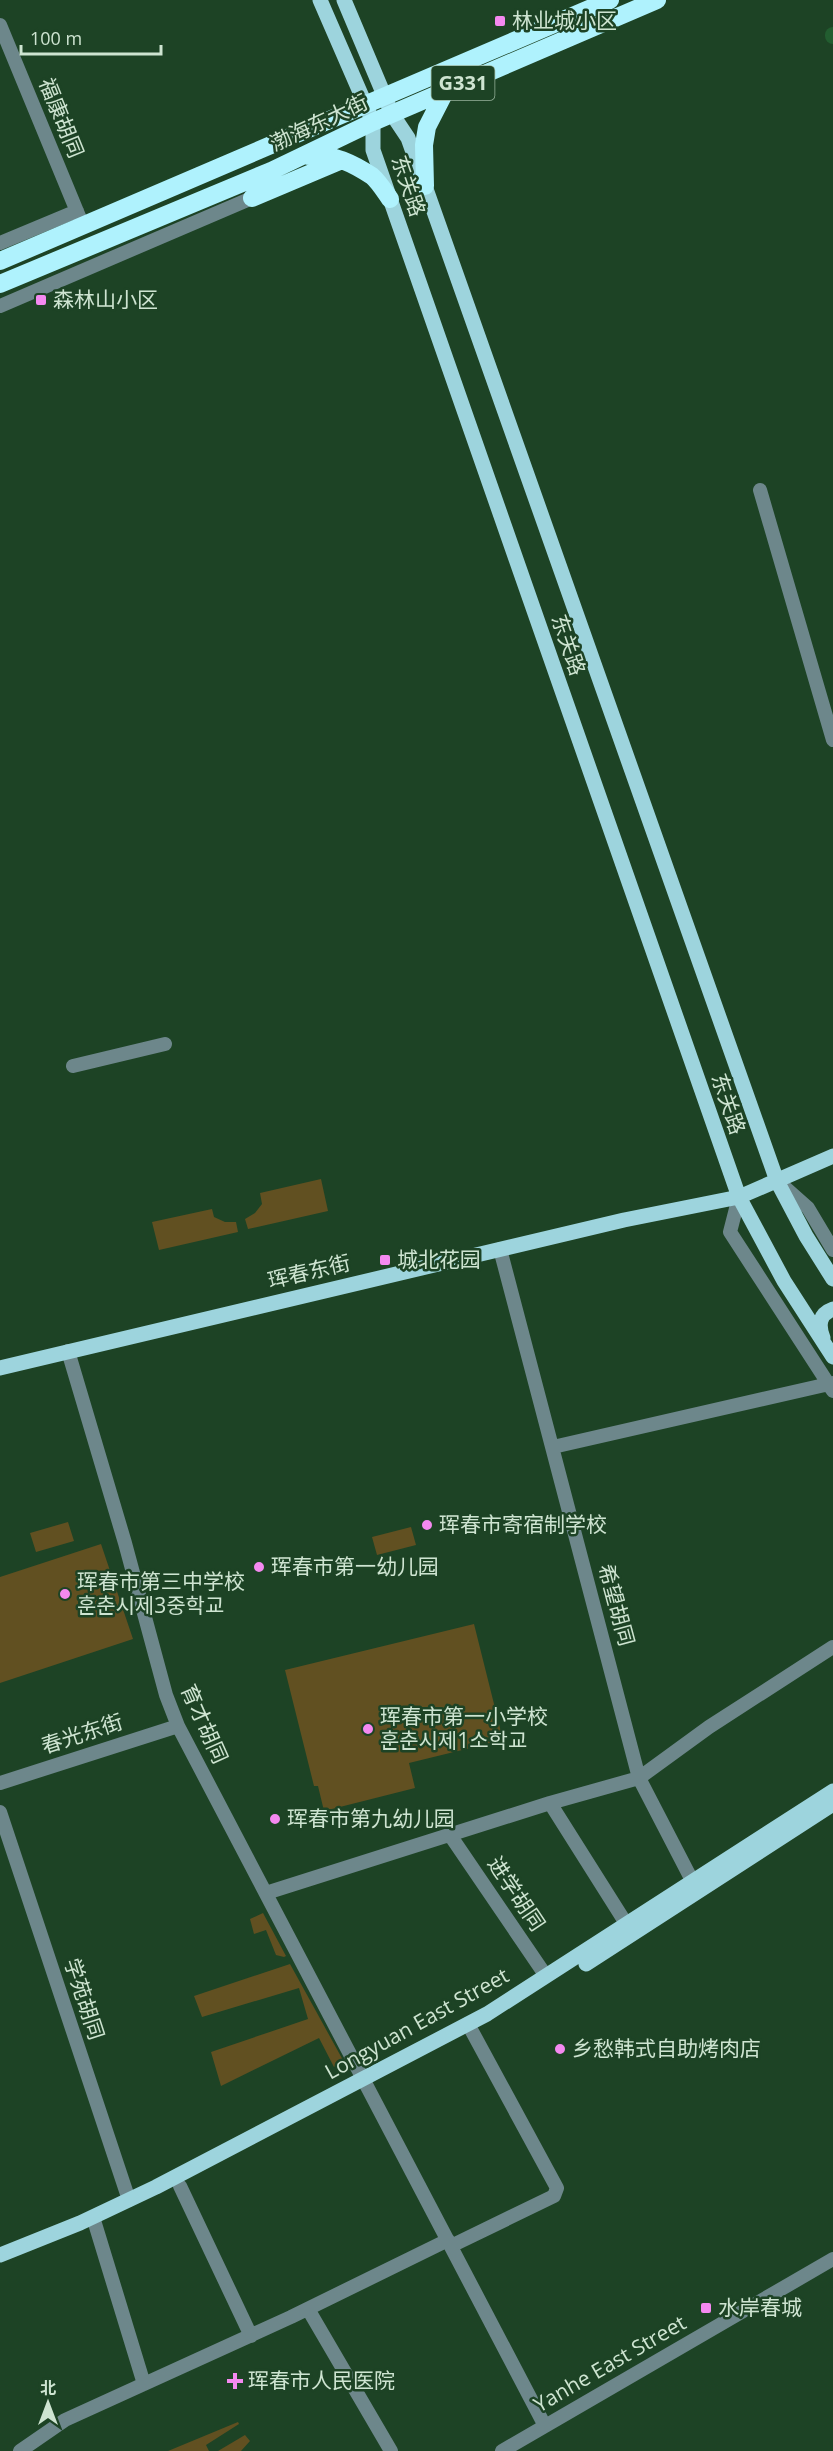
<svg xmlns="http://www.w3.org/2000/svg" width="833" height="2451" font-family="'Open Sans','Noto Sans SC','Noto Sans KR',sans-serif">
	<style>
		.green { fill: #615021 }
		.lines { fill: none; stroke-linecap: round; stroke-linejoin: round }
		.river { stroke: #225d30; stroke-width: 16 }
		.minor { stroke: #6d878b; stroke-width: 14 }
		.major { stroke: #9dd4dd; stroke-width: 15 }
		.highway { stroke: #aff2fd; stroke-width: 18 }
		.poi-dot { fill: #f489f0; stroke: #1d4325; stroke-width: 2 }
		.labels { text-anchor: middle; stroke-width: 5; stroke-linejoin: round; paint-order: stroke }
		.shield { fill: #1d4325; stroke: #99b49d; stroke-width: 1.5 }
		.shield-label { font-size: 20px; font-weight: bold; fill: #cee4d1 }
		.poi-label { font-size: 21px; fill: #cee4d1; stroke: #1d4325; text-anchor: start }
		.street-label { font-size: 21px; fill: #cee4d1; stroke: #1d4325 }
	</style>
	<rect width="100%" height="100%" fill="#1d4325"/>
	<!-- green -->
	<path class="green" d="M 321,1179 L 328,1211 L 248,1229 L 245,1219 L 255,1213 L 262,1204 L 260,1193 Z
		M 212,1209 L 214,1217 L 225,1222 L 236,1222 L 238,1232 L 159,1250 L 152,1222 Z
		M 68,1522 L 74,1541 L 36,1552 L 30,1533 Z
		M 411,1527 L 416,1545 L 377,1555 L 372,1537 Z
		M 101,1544 L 133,1639 L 0,1683 L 0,1577 Z
		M 474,1624 L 503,1740 L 409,1763 L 415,1788 L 324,1811 L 318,1786 L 314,1786 L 285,1670 Z
		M 263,1913 L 286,1956 L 284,1957 L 276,1955 L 266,1930 L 254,1934 L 250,1919 Z
		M 290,1964 L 344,2062 L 334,2067 L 319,2038 L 221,2086 L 211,2052 L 308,2019 L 299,1988 L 202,2017 L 194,1996 Z
		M 238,2422 L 239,2424 L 206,2445 L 209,2451 L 168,2451 Z
		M 245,2435 L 250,2441 L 241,2451 L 218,2451 Z"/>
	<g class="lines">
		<!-- river -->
		<path class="river" d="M 833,35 L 833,36"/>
		<!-- minor -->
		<path class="minor" d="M 0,25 L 83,226
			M 0,243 L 77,211
			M 0,306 L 252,198
			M 760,490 L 833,740
			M 73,1066 L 165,1044
			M 781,1184 L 808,1208 L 833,1250
			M 739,1197 L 730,1232 L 833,1391
			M 500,1249 L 639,1778 L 697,1890
			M 68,1351 L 125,1543 L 166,1695 L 178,1726 L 545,2426
			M 553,1447 L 833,1383
			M 0,1783 L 178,1726
			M 550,1803 L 627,1925
			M 0,1812 L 129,2200
			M 450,1835 L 546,1976
			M 266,1893 L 550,1803 L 639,1778 L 709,1727 L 833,1647
			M 180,2186 L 251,2336
			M 93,2217 L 144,2384
			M 451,2246 L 554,2196 L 557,2188 L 468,2024
			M 308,2309 L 391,2451
			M 20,2451 L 65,2420 L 291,2317 L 448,2240
			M 502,2451 L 833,2259"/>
		<!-- major -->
		<path class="major" d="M 320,0 L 373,122 L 373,150 L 739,1197 L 784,1281 L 833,1357
			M 344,0 L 392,114 L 408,138 L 777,1181 L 806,1236 L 833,1279
			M 823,1338 C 818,1325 819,1314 833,1309
			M 0,1368 L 624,1220 L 739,1197 L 833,1156
			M 586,1964 L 833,1804
			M 0,2255 L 80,2223 L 156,2187 L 487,2014 L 833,1791"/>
		<!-- highway -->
		<path class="highway" d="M 309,156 C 330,152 354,164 372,176 C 379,182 385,192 390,199
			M 425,186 L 424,145 L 427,127 L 446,90
			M 252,198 L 342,160
			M 0,261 L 610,0
			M 0,284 L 271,171 L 373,122 L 657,0"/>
	</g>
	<!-- markers -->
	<g class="poi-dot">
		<rect x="494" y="15" width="12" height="12" rx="3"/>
		<rect x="35" y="294" width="12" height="12" rx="3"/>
		<rect x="379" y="1254" width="12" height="12" rx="3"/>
		<circle cx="427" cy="1525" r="6"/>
		<circle cx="259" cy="1567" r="6"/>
		<circle cx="65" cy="1594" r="6"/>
		<circle cx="368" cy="1729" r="6"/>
		<circle cx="275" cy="1819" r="6"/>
		<circle cx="560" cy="2049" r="6"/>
		<rect x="700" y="2302" width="12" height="12" rx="3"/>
		<path d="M232 2372h6v6h6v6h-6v6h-6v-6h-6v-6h6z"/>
	</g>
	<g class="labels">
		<!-- shield labels -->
		<rect class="shield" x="431.5" y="66" width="63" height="34" rx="4.5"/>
		<g class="shield-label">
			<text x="463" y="90">G331</text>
		</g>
		<!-- poi labels -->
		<g class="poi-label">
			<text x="512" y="28">林业城小区</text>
			<text x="53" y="307">森林山小区</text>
			<text x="397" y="1267">城北花园</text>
			<text x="439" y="1532">珲春市寄宿制学校</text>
			<text x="271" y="1574">珲春市第一幼儿园</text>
			<text x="77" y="1589">珲春市第三中学校<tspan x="77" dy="24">훈춘시제3중학교</tspan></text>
			<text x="380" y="1724">珲春市第一小学校<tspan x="380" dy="24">훈춘시제1소학교</tspan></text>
			<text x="287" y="1826">珲春市第九幼儿园</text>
			<text x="572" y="2056">乡愁韩式自助烤肉店</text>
			<text x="718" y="2315">水岸春城</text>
			<text x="248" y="2388">珲春市人民医院</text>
		</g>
		<!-- street labels -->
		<g class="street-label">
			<text transform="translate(61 118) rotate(68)" y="7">福康胡同</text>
			<text transform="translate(319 123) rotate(-25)" y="7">渤海东大街</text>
			<text transform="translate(408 186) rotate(71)" y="7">东关路</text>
			<text transform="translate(568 645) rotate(71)" y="7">东关路</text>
			<text transform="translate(728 1104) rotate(71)" y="7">东关路</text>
			<text transform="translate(309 1272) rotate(-13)" y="7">珲春东街</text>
			<text transform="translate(616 1605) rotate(75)" y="7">希望胡同</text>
			<text transform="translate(204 1724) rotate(66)" y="7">育才胡同</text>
			<text transform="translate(82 1734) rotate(-18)" y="7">春光东街</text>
			<text transform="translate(516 1894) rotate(56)" y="7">进学胡同</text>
			<text transform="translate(84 1999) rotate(72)" y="7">学苑胡同</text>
			<text transform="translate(417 2024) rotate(-29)" y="7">Longyuan East Street</text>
			<text transform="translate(610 2364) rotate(-30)" y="7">Yanhe East Street</text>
		</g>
	</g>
	<!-- north arrow -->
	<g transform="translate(48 2403)" stroke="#1d4325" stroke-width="4.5" paint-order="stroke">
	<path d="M0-4.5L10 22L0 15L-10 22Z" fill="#cee4d1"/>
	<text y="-9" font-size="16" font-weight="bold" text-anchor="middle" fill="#cee4d1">北</text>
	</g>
	<!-- scale -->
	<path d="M21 45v9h140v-9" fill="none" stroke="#cee4d1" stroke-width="3"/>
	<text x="30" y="45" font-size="18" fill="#cee4d1" stroke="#1d4325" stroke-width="4.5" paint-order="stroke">100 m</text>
</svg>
